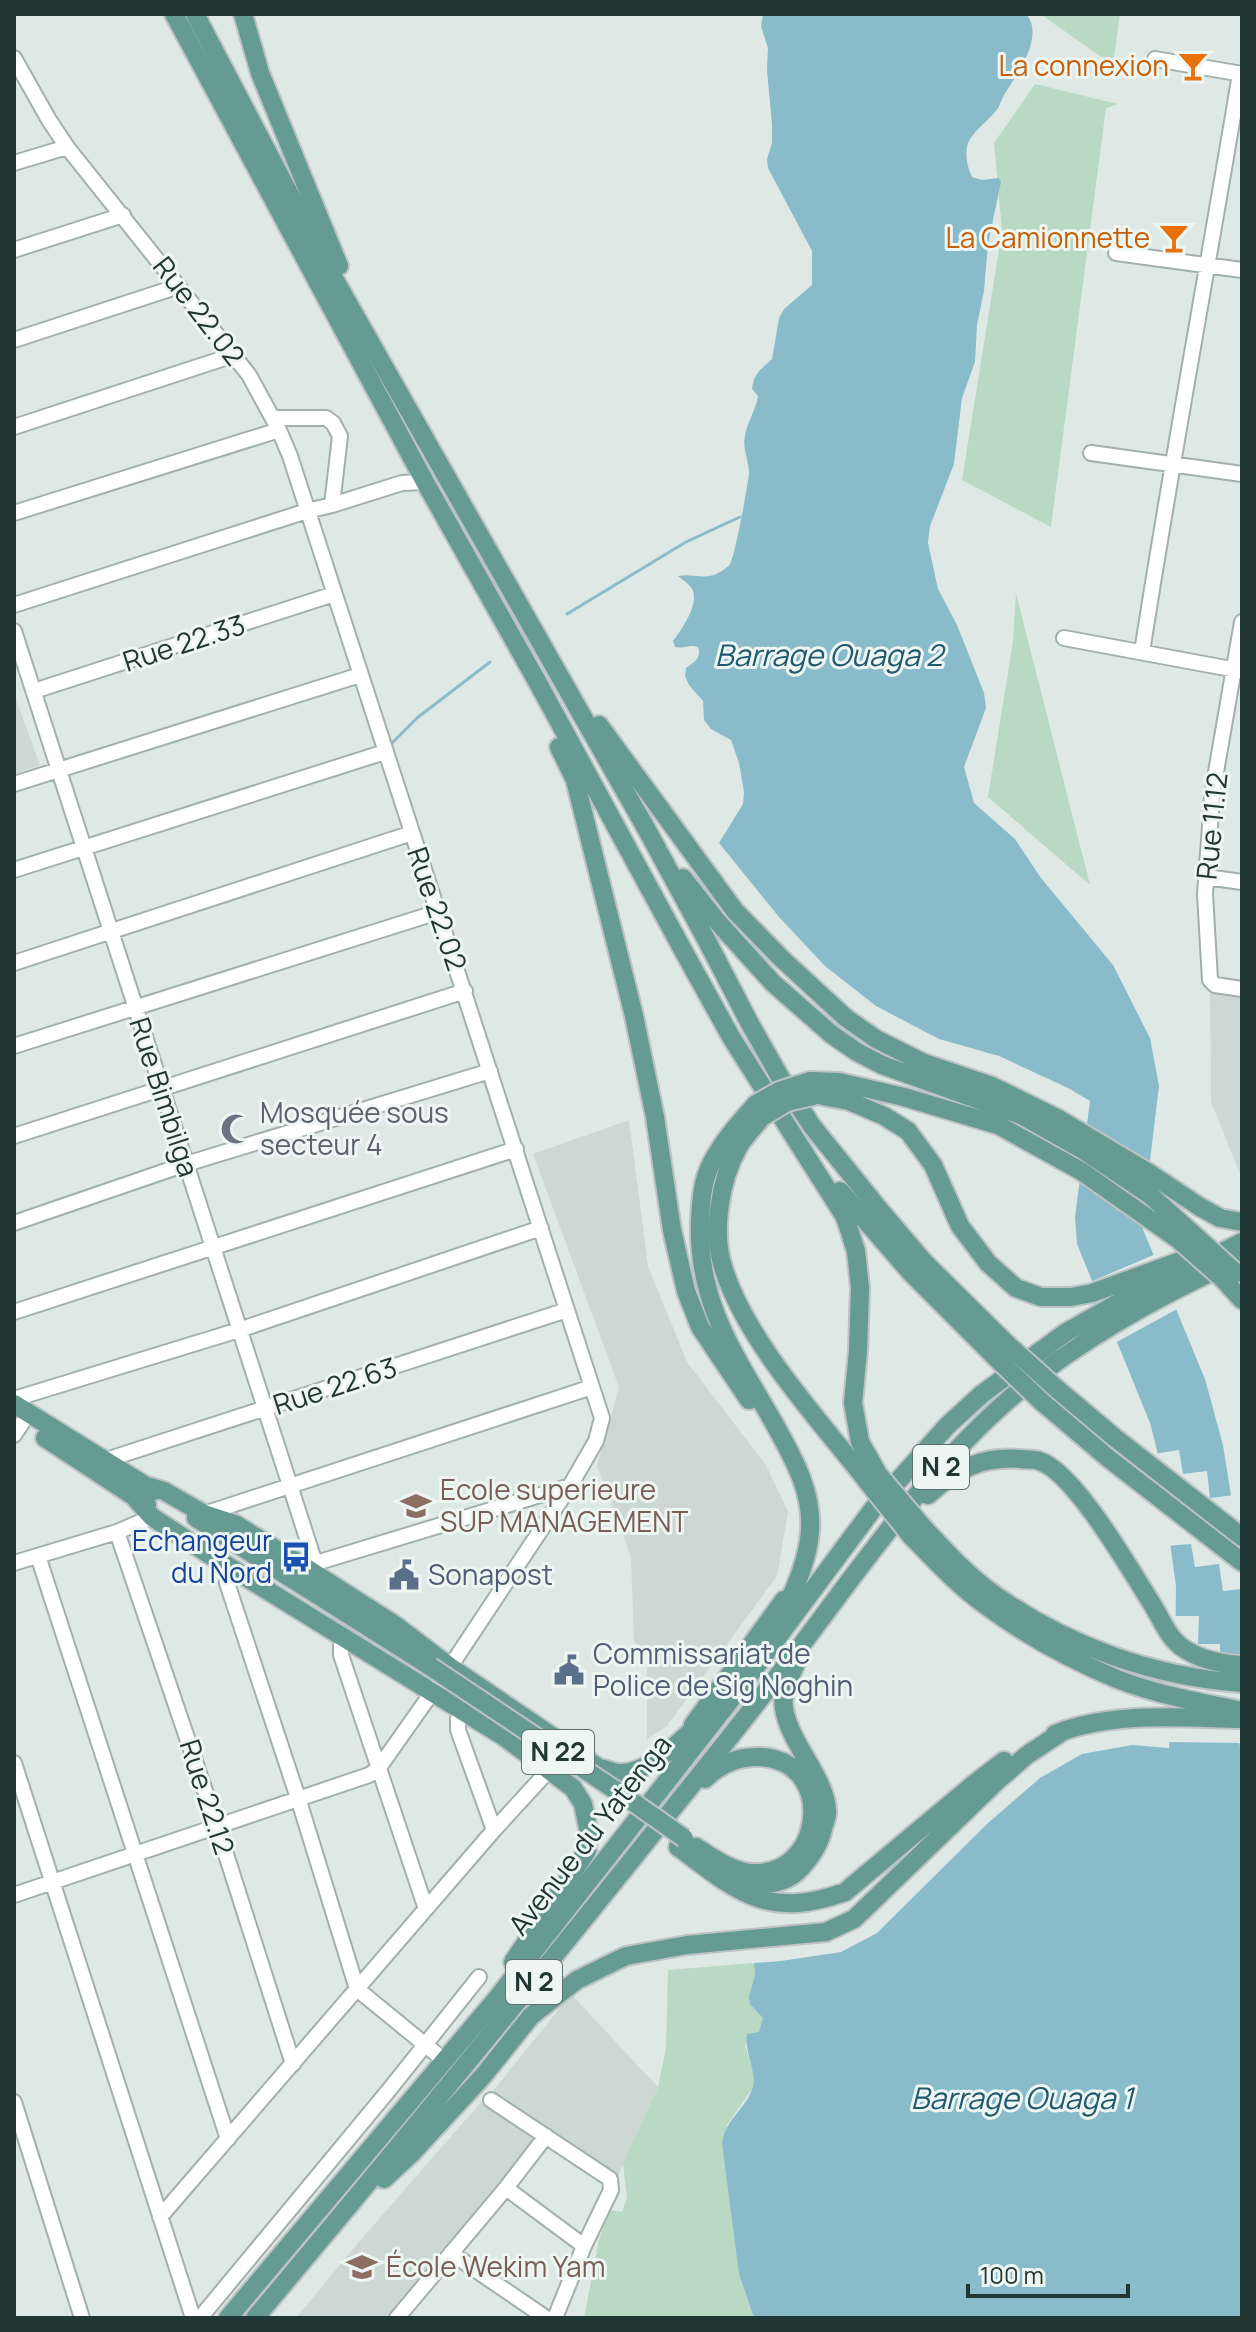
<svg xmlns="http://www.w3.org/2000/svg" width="1256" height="2332" font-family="Manrope,sans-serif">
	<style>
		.built { fill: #cdd8d4 }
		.green { fill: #b9d9c4 }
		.water { fill: #8abbca }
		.pier { fill: #dee9e5 }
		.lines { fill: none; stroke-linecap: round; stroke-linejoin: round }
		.stream { stroke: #8abbca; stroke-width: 3 }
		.minor-casing { stroke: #a2b0ac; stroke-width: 18 }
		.major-casing { stroke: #bcc3c2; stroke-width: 22 }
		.minor { stroke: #fff; stroke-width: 14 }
		.major { stroke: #669b92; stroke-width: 18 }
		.major-bridge-casing { stroke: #bcc3c2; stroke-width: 22; stroke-linecap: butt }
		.major-bridge { stroke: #669b92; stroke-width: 18 }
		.labels { text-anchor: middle; stroke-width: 6; stroke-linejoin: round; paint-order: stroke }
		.shield { fill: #eef6f3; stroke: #5e706d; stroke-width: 2 }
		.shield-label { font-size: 26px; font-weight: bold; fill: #213733 }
		.food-label { font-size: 28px; fill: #c56008; stroke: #eef6f3; text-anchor: end }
		.street-label { font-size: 28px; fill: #213733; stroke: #eef6f3 }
		.worship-label { font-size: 28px; fill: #5b616d; stroke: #eef6f3; text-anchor: start }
		.education-label { font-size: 28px; fill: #785e54; stroke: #eef6f3; text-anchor: start }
		.transit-label { font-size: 28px; fill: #164399; stroke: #eef6f3; text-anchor: end }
		.service-label { font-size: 28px; fill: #4e5e75; stroke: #eef6f3; text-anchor: start }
		.water-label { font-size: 30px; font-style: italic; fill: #215a6e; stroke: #eef6f3 }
	</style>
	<rect width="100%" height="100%" fill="#dee9e5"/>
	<!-- built -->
	<path class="built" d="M 14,694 L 40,765 L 14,774 Z
		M 1210,988 L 1242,993 L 1242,1179 L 1211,1102 Z
		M 629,1120 L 648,1266 L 687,1362 L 766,1465 L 788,1512 L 777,1576 L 667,1726 L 647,1739 L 647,1651 L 634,1642 L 631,1557 L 597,1466 L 619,1387 L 533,1154 Z
		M 571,1994 L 658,2087 L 618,2176 L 489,2096 Z
		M 481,2102 L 542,2139 L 390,2318 L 296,2318 L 358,2243 Z"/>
	<!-- green -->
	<path class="green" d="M 1040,14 L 1120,14 L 1113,65 Z
		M 1035,84 L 1118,104 L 1106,108 L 1051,527 L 962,480 L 1002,231 L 994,143 Z
		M 1016,593 L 1090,885 L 988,797 L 1013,641 Z
		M 754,1963 L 755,1975 L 749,1996 L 764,2018 L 759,2032 L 745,2045 L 754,2075 L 752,2089 L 727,2125 L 739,2273 L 754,2318 L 584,2318 L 599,2240 L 609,2210 L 622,2212 L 627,2198 L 623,2164 L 658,2087 L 666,2048 L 668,1970 Z"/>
	<!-- water -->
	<path class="water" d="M 763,14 L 1026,14 C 1045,36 1018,72 1006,92 C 1002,97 1001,103 998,108 C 990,120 975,129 969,141 C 964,151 967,167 972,177 L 982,180 L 999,178 L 1001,182 L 988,244 L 984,291 L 977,325 L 975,362 L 962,398 L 954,464 L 930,526 L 928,543 L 938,589 L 957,625 L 984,693 L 986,708 L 964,767 L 974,803 L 1015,839 L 1041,878 L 1113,965 L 1150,1038 L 1159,1086 L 1142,1227 L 1205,1379 L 1223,1445 L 1242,1564 L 1239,1742 L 1242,1754 L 1242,2318 L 754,2318 L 739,2274 L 722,2143 C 725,2119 748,2107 753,2086 C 756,2068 744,2052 747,2034 L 759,2032 L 763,2018 L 750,2004 L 749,1996 L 755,1975 L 754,1963 L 781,1961 L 841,1952 L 877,1933 L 988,1823 L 1040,1778 L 1082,1754 L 1132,1745 L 1169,1748 L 1175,1658 L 1176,1586 L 1157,1450 L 1150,1423 L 1077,1244 L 1075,1217 L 1090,1101 L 1068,1088 L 999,1056 L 939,1039 L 876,1006 L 825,966 L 779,917 L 719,843 L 743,804 L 744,792 L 739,763 L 731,740 L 711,729 L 704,720 L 703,701 L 689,685 L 685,676 L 686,668 C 694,662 702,658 698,647 C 690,644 684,649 675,647 L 673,641 C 682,629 698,606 693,591 C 691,585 683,580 678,576 C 693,573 706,581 720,572 C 721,572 730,565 730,564 C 735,556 748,485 749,473 C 749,461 742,448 745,436 C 747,422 756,410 758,396 L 752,389 L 754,379 L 759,371 L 772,359 L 779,318 L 784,309 L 812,285 L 812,251 L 768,168 L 767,159 L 772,143 L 772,125 L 767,70 L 768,48 L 761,26 Z"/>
	<!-- pier -->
	<path class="pier" d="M 1156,1254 L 1179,1308 L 1115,1343 L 1090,1282 Z
		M 1179,1450 L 1183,1474 L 1207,1471 L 1210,1498 L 1235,1495 L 1242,1550 L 1242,1589 L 1223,1591 L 1219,1564 L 1195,1567 L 1191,1544 L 1166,1546 L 1154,1454 Z
		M 1173,1616 L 1199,1616 L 1198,1644 L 1220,1644 L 1220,1658 L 1242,1659 L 1242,1700 L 1171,1688 Z
		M 1171,1691 L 1242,1707 L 1242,1743 L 1166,1742 Z"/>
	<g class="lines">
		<!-- stream -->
		<path class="stream" d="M 567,614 L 686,542 L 740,517
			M 390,745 L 417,718 L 490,662"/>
		<!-- minor casing -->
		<g class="minor-casing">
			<path id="minor" d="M 14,58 L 49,120 L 67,147 L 249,375 L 279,430 L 290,456 L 602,1418 L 596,1441 L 570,1486 L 450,1667 L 378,1769 L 369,1775 L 14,1895
				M 1155,59 L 1242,74
				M 14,163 L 67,147
				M 14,250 L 123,215
				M 1116,253 L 1242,270
				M 14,340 L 179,286
				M 273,418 L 326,418 L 333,423 L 340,436 L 332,505
				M 14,427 L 234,355
				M 1091,453 L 1242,474
				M 14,513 L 279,430
				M 14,605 L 307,511 L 332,505 L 402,483 L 425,482
				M 1242,622 L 1212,795 L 1210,826 L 1205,894 L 1210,980 L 1215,985 L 1242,989
				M 14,631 L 315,1563
				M 1064,638 L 1242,671
				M 1142,652 C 1172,459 1208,267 1240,74
				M 34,691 L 334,594
				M 14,784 L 360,675
				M 14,870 L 385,752
				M 1206,877 L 1242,882
				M 14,963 L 412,833
				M 14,1046 L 438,912
				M 14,1136 L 465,991
				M 14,1223 L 186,1164 L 490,1071
				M 14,1312 L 516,1149
				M 14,1399 L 239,1330 L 541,1228
				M 14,1435 L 22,1423
				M 103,1461 L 567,1310
				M 204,1514 L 592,1387
				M 117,1532 L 217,1826 L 293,2064
				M 38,1556 L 228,2139
				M 14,1563 L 117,1532 L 152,1517
				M 306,1566 L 570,1486
				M 231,1568 L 227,1583 L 299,1801 L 357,1989 L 445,2061
				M 346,1638 L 341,1646 L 341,1655 L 426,1909
				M 463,1711 L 458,1719 L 458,1730 L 494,1830
				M 14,1763 L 193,2318
				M 491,2100 L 610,2179 L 611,2190 L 584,2246 L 555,2318
				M 14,2102 L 82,2318
				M 506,2188 L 584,2246
				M 160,2217 L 494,1830 L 549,1770
				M 451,2253 L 546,2318
				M 200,2318 L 389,2090 L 479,1977
				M 397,2318 L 506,2188 L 546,2136"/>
		</g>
		<!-- major casing -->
		<g class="major-casing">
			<path id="major" d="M 174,14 L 425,482 L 538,683 L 684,952 L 731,1037 L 845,1217 L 856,1251 L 860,1288 L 858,1351 L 853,1403 L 860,1442 L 878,1474
				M 195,14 L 332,275 L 647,830 L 707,941 L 749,1022 L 780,1077 L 812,1126 L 874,1203 L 924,1262 L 1008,1345
				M 243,14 L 260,73 L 339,266
				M 599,725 L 735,911 L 782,959 L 846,1018 L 876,1039 L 924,1063 L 992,1086 L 1057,1118 L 1149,1173 L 1200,1207 L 1220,1218 L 1242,1222
				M 559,747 L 575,780 L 634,1016 L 655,1117 L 672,1230 L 686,1291 L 700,1327 L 749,1400
				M 683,878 L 716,920 L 773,983 L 831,1034 L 857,1052 L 882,1065 L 1021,1115 L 1083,1150 L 1150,1195 L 1193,1234
				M 810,1081 L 839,1082 L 904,1097 L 998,1125 L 1081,1171 L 1179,1240
				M 817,1095 L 849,1101 L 884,1116 L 908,1131 L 933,1165 L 960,1226 L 988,1263 L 1016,1288 L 1041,1297 L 1071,1297 L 1092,1293 L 1194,1256
				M 756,1104 C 739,1123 724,1140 712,1162 C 702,1181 701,1201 700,1221 C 697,1303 735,1355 774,1423 C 792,1456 813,1491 810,1531 C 808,1561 794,1590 782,1617
				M 762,1117 C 755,1126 745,1136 739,1146 C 720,1179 711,1233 724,1270 C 747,1342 820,1421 867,1481
				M 840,1191 L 912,1274 L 993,1355
				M 1223,1279 L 1242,1300
				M 1057,1389 L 1114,1437 L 1242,1537
				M 1042,1402 L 1108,1458 L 1242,1562
				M 14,1404 L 154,1491
				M 45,1438 L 147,1505
				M 144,1485 L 164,1491 L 204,1514 L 235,1524 L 303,1566 L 395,1625 L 450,1667 L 599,1768 C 605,1769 612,1772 618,1773 C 648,1775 684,1738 704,1719
				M 928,1495 C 957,1469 981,1456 1021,1459 C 1027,1460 1034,1459 1039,1461 C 1074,1471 1131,1571 1152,1604 C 1159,1615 1165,1630 1174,1640 C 1190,1658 1219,1664 1242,1665
				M 136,1499 L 152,1517 L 210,1555 L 503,1736 L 573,1788 L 583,1804 L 588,1828 L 587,1851 L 513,1962
				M 196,1518 L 431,1667
				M 923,1527 C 945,1551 968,1576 995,1595 C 1067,1646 1154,1677 1242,1683
				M 912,1537 C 935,1560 957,1585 984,1604 C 1024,1634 1071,1660 1117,1679 C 1157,1695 1200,1702 1242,1711
				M 693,1725 L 784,1600
				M 1055,1734 C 1113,1711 1181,1718 1242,1719
				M 678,1847 C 738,1892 767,1920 845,1892 L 974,1784 L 1004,1761
				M 696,1847 C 710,1856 728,1869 745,1872 C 823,1885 840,1761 760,1757 C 738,1756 720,1764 705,1779
				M 734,1880 C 754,1887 783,1886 798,1871 C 811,1858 819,1846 823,1829 C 824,1824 828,1816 827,1811 C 826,1778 789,1743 784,1708 C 781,1694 791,1675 797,1661
				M 384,2179 L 412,2153 L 483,2076 L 531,2016 L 577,1980 L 626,1956 L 687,1945 L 826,1932 L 854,1919 L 997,1781 L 1027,1755 L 1065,1730
				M 228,2318 L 498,1997 L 743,1684 L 873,1509 L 947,1426 L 982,1394 L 1065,1333 L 1130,1296 L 1167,1280 L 1242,1242
				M 255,2318 C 397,2149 537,1979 674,1807 C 719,1751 763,1696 806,1639 C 872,1551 936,1460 1021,1389 C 1087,1335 1164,1293 1242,1258"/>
		</g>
		<!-- minor -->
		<use href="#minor" class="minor"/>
		<!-- major -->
		<use href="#major" class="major"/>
		<!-- major-bridge casing -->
		<g class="major-bridge-casing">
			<path id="major-bridge" d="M 756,1104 L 779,1091 L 810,1081
				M 762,1117 L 787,1102 L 817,1095
				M 1193,1234 L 1236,1273
				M 1179,1240 L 1223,1279
				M 1008,1345 L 1057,1389
				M 993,1355 L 1042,1402
				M 878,1474 L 923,1527
				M 867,1481 L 912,1537
				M 431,1667 L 630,1800 L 684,1838"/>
		</g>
		<!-- major-bridge -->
		<use href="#major-bridge" class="major-bridge"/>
	</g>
	<!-- icons -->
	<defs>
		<g id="bar-bare" transform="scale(2.4)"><path d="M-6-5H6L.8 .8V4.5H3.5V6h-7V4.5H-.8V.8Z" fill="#e8710a" stroke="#eef6f3" stroke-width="2.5" paint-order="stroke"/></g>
		<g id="mosque-bare" transform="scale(2.4)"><path d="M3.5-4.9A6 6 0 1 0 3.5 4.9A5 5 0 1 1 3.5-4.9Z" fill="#6b7280" stroke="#eef6f3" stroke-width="2.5" paint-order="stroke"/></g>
		<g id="university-bare" transform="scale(2.4)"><path d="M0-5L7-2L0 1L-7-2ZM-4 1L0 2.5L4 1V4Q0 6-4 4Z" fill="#8d6e63" stroke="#eef6f3" stroke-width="2.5" paint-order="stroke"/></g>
		<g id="bus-bare" transform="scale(2.4)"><path d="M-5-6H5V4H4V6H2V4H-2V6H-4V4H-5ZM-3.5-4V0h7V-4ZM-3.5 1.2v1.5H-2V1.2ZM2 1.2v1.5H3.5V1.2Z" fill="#1a4fb4" stroke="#eef6f3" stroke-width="2.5" paint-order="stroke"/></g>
		<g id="civic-bare" transform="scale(2.4)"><path d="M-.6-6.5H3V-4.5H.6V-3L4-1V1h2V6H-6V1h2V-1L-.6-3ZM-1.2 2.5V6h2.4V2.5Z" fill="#5c6f8a" stroke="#eef6f3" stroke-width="2.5" paint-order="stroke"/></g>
		<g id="school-bare" transform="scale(2.4)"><path d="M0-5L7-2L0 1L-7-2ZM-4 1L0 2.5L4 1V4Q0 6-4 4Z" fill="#8d6e63" stroke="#eef6f3" stroke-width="2.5" paint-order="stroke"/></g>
	</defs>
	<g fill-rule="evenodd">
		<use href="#bar-bare" x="1193" y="66"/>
		<use href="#bar-bare" x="1174" y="238"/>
		<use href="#mosque-bare" x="236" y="1129"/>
		<use href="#university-bare" x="416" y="1506"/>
		<use href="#bus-bare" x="296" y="1557"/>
		<use href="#civic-bare" x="404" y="1575"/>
		<use href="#civic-bare" x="569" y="1670"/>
		<use href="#school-bare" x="362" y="2267"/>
	</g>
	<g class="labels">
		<!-- shield labels -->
		<g class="shield">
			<rect x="913" y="1445" width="56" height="44" rx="6"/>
			<rect x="522" y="1730" width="72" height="44" rx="6"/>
			<rect x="506" y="1960" width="56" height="44" rx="6"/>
		</g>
		<g class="shield-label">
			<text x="941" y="1476">N 2</text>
			<text x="558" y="1761">N 22</text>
			<text x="534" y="1991">N 2</text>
		</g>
		<!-- food labels -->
		<g class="food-label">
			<text x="1169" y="76">La connexion</text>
			<text x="1150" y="248">La Camionnette</text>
		</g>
		<!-- street labels -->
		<g class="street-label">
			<text transform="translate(199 311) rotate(52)" y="10">Rue 22.02</text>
			<text transform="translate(184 643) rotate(-18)" y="10">Rue 22.33</text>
			<text transform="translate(1212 826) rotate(-84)" y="10">Rue 11.12</text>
			<text transform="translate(437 909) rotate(71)" y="10">Rue 22.02</text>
			<text transform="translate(164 1097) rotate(72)" y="10">Rue Bimbilga</text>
			<text transform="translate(335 1386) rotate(-18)" y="10">Rue 22.63</text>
			<text transform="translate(207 1797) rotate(72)" y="10">Rue 22.12</text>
			<text transform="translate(590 1835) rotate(-52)" y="10">Avenue du Yatenga</text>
		</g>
		<!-- worship labels -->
		<g class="worship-label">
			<text x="260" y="1123">Mosquée sous<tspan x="260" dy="32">secteur 4</tspan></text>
		</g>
		<!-- education labels -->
		<g class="education-label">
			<text x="440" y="1500">Ecole superieure<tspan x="440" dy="32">SUP MANAGEMENT</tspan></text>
			<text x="386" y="2277">École Wekim Yam</text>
		</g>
		<!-- transit labels -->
		<g class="transit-label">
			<text x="272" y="1551">Echangeur<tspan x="272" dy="32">du Nord</tspan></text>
		</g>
		<!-- service labels -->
		<g class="service-label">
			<text x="428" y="1585">Sonapost</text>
			<text x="593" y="1664">Commissariat de<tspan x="593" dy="32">Police de Sig Noghin</tspan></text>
		</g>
		<!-- water labels -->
		<g class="water-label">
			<text x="829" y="666">Barrage Ouaga 2</text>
			<text x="1022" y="2109">Barrage Ouaga 1</text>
		</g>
	</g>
	<!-- border -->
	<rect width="1256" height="2332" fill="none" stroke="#213733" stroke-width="32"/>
	<!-- scale -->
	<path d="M968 2284v12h160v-12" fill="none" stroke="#213733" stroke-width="4"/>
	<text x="980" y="2284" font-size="24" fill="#213733" stroke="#eef6f3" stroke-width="6" paint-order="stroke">100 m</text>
</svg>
